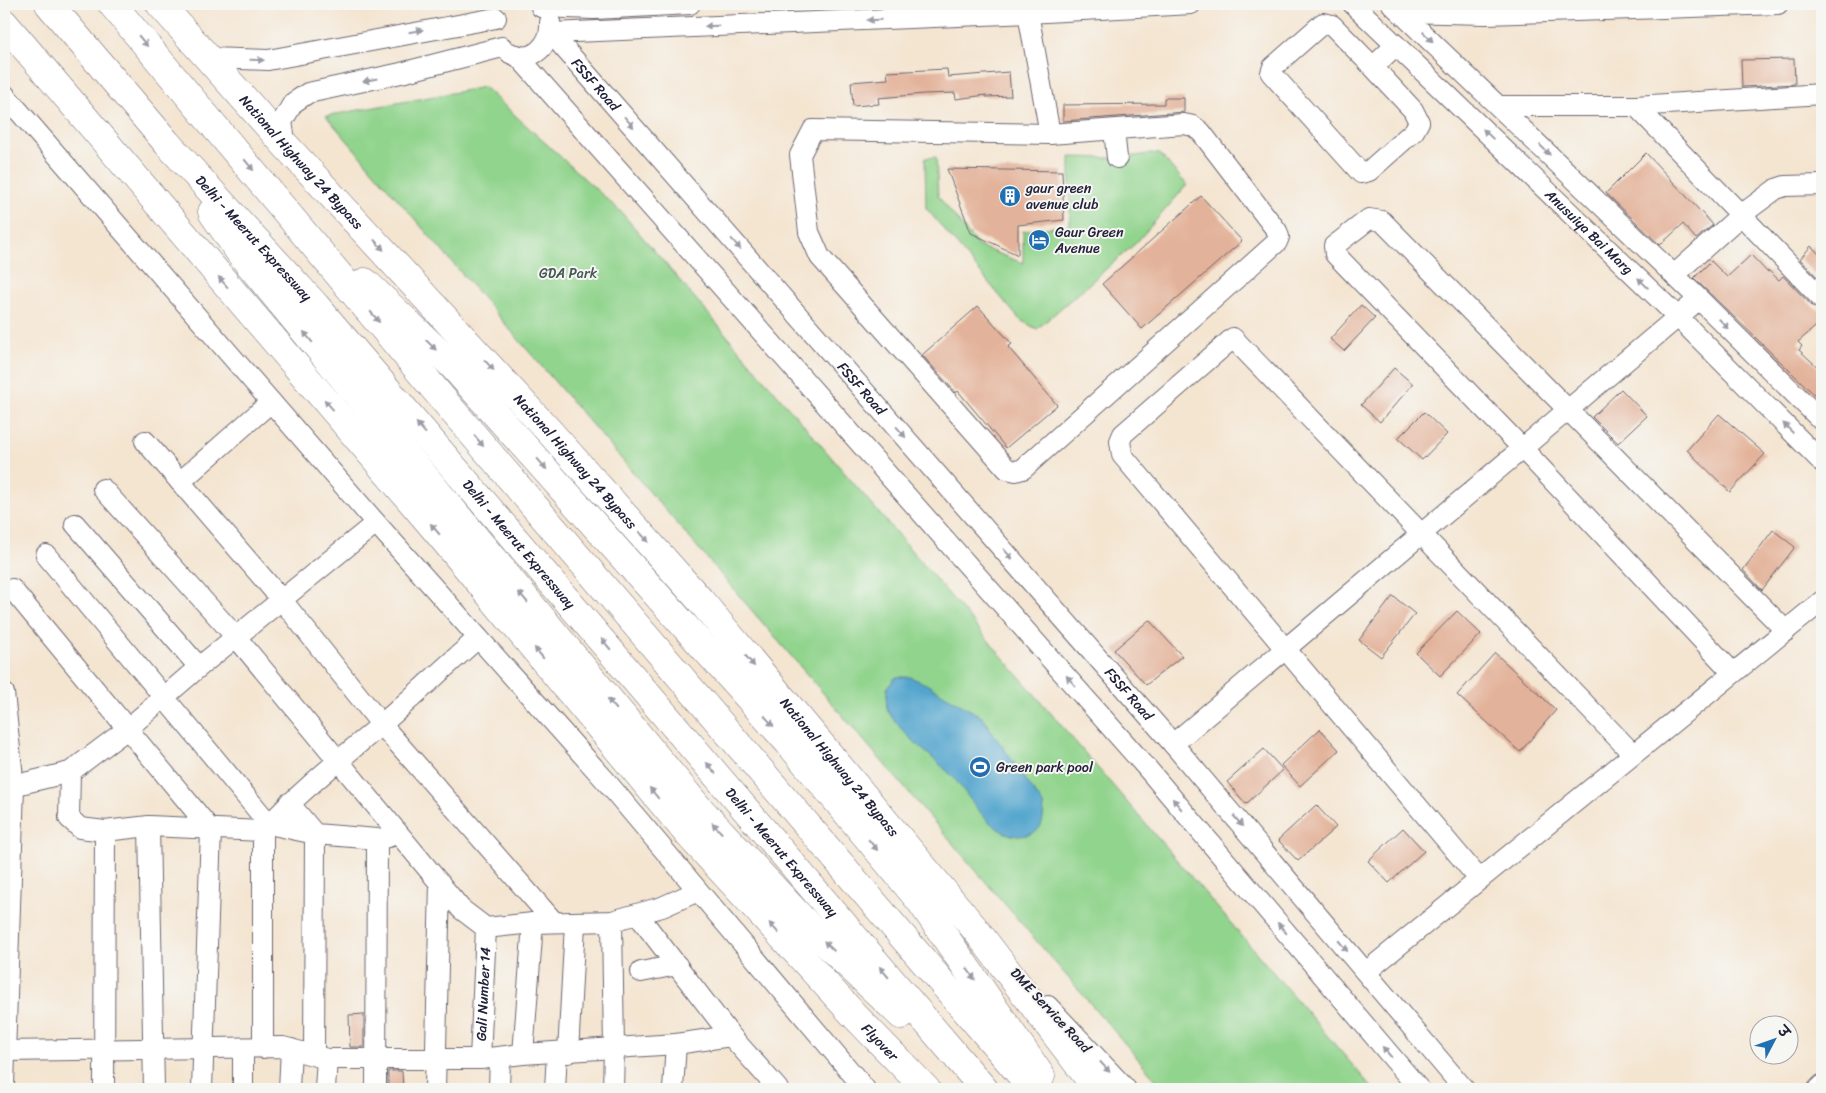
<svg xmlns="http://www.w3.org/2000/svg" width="1826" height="1093" font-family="Sriracha,'Playpen Sans Deva',sans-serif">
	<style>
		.green { fill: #91d48d; stroke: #5a7b64 }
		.water { fill: #53a5ce; stroke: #3a6484 }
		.building { fill: #e3b29a }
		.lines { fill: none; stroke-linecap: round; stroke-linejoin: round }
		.minor-casing { stroke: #6c6670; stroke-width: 22 }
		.highway-casing { stroke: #6c6670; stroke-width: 29 }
		.minor { stroke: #fff; stroke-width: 20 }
		.highway { stroke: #fff; stroke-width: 28 }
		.oneway { fill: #9c9ca7 }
		.labels { text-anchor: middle; stroke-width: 4; stroke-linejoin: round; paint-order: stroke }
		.street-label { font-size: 14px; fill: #22223b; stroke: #f6f6f2 }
		.poi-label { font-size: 14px; fill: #22223b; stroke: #f6f6f2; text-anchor: start }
		.park-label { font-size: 14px; fill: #435754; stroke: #f6f6f2 }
	</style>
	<rect width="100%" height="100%" fill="#f6f6f2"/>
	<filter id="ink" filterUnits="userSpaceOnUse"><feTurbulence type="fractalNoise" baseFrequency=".02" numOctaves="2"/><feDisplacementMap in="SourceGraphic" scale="10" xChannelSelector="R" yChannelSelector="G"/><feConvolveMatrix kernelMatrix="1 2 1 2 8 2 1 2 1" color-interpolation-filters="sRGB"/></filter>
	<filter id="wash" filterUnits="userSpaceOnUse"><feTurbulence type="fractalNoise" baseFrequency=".0096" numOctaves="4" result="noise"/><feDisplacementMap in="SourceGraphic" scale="20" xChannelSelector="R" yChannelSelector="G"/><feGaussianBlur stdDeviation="1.12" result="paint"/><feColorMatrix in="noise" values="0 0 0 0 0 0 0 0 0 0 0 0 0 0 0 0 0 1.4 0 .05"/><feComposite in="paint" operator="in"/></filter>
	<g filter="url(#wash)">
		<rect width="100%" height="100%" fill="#f4e5d1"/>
		<!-- green -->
		<path class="green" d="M 484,87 L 621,212 L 1373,1089 L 1164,1089 L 326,116 Z
			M 1159,153 L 1187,185 L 1136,243 L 1037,329 L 1020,320 L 926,208 L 925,158 L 936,157 L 938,196 L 978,246 L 1023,263 L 1023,231 L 1070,225 L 1070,157 L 1117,158 Z"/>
		<!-- water -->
		<path class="water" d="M 896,677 L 910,677 L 926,684 L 982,717 L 1044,806 C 1043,818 1044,830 1030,834 C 993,846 971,795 950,774 C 931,755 901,734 888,711 C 885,705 887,695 887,688 Z"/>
		<g id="blocks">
			<!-- building -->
			<path class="building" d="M 1794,59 L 1795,84 L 1742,87 L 1741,60 Z
				M 947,69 L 948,77 L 1009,72 L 1011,96 L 986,97 L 986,95 L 956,99 L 955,93 L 924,94 L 878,98 L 879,104 L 853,106 L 851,82 L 888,79 L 887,72 Z
				M 1164,98 L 1184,98 L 1184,112 L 1063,121 L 1063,105 L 1164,104 Z
				M 1646,153 L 1713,225 L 1696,239 L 1683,224 L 1660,245 L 1606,193 Z
				M 947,169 L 1062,171 L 1064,220 L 1018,225 L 1018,255 L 971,233 Z
				M 1201,196 L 1242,241 L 1142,329 L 1102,284 Z
				M 1811,246 L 1822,257 L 1822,282 L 1800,259 Z
				M 1751,255 L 1767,272 L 1769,271 L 1779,280 L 1783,276 L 1813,307 L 1822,311 L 1822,321 L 1798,342 L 1802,346 L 1799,350 L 1822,371 L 1822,402 L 1694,278 L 1711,261 L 1727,277 Z
				M 1361,305 L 1375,318 L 1344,351 L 1330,339 Z
				M 978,306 L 1012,344 L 1008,347 L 1057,405 L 1006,448 L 958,391 L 956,393 L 922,355 Z
				M 1394,368 L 1413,384 L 1380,422 L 1361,405 Z
				M 1621,389 L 1647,416 L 1618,443 L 1592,417 Z
				M 1424,412 L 1447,434 L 1422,460 L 1398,438 Z
				M 1719,414 L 1765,454 L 1730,492 L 1687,450 Z
				M 1773,530 L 1795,547 L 1762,590 L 1743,570 Z
				M 1393,596 L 1415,614 L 1381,657 L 1359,640 Z
				M 1457,611 L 1481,634 L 1440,676 L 1416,653 Z
				M 1149,620 L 1182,656 L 1146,685 L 1114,650 Z
				M 1495,653 L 1556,710 L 1520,752 L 1457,695 Z
				M 1320,729 L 1339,750 L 1300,786 L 1281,765 Z
				M 1264,749 L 1283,770 L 1246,804 L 1227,782 Z
				M 1316,805 L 1336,827 L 1298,861 L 1278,840 Z
				M 1403,828 L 1424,851 L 1389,883 L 1368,861 Z
				M 364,1014 L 364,1047 L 350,1047 L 349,1015 Z
				M 388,1071 L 402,1071 L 403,1089 L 388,1089 Z"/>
		</g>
	</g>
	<g filter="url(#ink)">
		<use href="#blocks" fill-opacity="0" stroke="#6c6670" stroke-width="1"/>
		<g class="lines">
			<!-- minor casing -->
			<g class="minor-casing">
				<g id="minor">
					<path id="s1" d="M 1353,4 L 1678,317 L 1822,462"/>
					<path d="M 1392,4 L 1699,299 L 1822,421"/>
					<path d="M 541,7 L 594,9 L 690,4"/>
					<path d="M 1401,12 L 1486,14 L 1778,4"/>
					<path d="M 1028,13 L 1050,134"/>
					<path id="s2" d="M 551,33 L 1173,744 L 1464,1089"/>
					<path d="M 551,33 L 1028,13 L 1191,4"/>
					<path d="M 510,53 C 532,65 552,44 550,22"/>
					<path d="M 517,55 L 1146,767 L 1419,1089"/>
					<path d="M 208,58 L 268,60 L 496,18"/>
					<path d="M 1373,67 L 1413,110 L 1419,122 L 1414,131 L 1369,171 L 1361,173 L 1271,73 L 1273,67 L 1323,23 L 1332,25 L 1373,67 L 1396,45"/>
					<path d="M 4,94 L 376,523 L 605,780 L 865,1089"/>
					<path d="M 1499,106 L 1636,106 L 1822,94"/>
					<path d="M 1636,106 L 1822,299"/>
					<path d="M 1184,124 L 1193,126 L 1201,132 L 1277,231 L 1279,237 L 1277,242 L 1023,469 L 1016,471 L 1007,469 L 820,257 L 809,232 L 800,155 L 813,130 L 1050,134 Z"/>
					<path d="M 1114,130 L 1117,158"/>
					<path d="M 286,146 L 282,122 L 293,103 L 308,93 L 401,73 L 502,47"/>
					<path d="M 1674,275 L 1741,215 L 1776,189 L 1785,186 L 1822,185"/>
					<path d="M 145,441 L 281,599 L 381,724 L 554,922"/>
					<path d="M 180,482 L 271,402"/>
					<path d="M 103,489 L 236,637 L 461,909 L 486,928 L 533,923 L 612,921 L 662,907 L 698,891"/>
					<path d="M 75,524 L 199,667"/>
					<path d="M 46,555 L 269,824 L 315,834 L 314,1055"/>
					<path d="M 12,589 L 211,830 L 202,1089"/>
					<path d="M 1733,673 L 1522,448 L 1335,254 L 1334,246 L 1369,219 L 1382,221 L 1786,631"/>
					<path d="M 4,693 L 14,787 L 4,1084"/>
					<path d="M 1173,744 L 1699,299"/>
					<path d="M 70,772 L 69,818 L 80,828 L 105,831"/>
					<path d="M 4,788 L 70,772 L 126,730 L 199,667 L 376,523"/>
					<path d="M 289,803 L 315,834 L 377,839 L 389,837"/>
					<path d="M 149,826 L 154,1089"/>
					<path d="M 1479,879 L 1122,455 L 1120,441 L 1123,434 L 1233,338 L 1633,754"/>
					<path d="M 638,915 L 731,1036 L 778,1089"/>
					<path d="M 612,921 L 614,1049 L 613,1089"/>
					<path d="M 641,972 L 677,965"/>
					<path d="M 1366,972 L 1822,601"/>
					<path d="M 1048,1006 L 1126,1089"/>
					<path d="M 263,1048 L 263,831 C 300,791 341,759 382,724 C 414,696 446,666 478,638"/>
					<path d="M 5,1051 L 283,1047 L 327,1059 L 480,1059 L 523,1054 L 676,1044 L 731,1036"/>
					<path d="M 568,1053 L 575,924"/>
					<path d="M 523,1054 L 533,923"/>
					<path id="s3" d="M 480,1059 L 486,928"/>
					<path d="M 104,1089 L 105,831 L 149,826 L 263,831"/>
					<path d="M 243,1089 L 243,1048"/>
					<path d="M 289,1089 L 291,1049"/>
					<path d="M 325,1089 L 327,1059"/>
					<path d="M 376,1089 L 377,839"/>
					<path d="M 435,1089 L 440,883"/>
					<path d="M 499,1089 L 500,1057"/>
					<path d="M 555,1089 L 557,1052"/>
					<path d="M 673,1089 L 676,1044"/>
					<path d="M 1818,1089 L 1822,1085"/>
				</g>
			</g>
			<!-- highway casing -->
			<g class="highway-casing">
				<g id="highway">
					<path id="s4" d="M 49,4 L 167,143 L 316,306 L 984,1089"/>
					<path d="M 112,4 L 452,410 L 1033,1089"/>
					<path id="s5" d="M 160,4 L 286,146 L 548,430 L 700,600 L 976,930 L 1097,1089"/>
					<path id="s6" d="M 4,23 L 435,529 L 689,835 L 854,1015 L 926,1089"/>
					<path d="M 212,212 L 240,253 L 697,806 L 815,933 L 901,1015"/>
					<path d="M 365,282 L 451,364 L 788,742 L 921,902 L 1041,1076"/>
				</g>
			</g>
			<!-- minor -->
			<use href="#minor" class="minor"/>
			<!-- highway -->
			<use href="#highway" class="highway"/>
		</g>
		<!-- one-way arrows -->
		<defs><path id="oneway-solid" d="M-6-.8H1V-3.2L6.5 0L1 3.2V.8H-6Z" transform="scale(1.25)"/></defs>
		<g class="oneway">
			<use href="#oneway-solid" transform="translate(874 20) rotate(178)"/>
			<use href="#oneway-solid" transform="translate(712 26) rotate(178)"/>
			<use href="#oneway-solid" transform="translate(416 31) rotate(-10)"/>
			<use href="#oneway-solid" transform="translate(1428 37) rotate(44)"/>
			<use href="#oneway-solid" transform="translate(143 41) rotate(50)"/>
			<use href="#oneway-solid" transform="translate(257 60) rotate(2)"/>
			<use href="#oneway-solid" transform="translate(370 80) rotate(168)"/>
			<use href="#oneway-solid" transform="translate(629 122) rotate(49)"/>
			<use href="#oneway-solid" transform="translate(1488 134) rotate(-136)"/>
			<use href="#oneway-solid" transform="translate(1545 150) rotate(44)"/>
			<use href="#oneway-solid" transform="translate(249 165) rotate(50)"/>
			<use href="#oneway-solid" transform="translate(736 244) rotate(49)"/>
			<use href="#oneway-solid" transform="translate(379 245) rotate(47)"/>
			<use href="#oneway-solid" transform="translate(223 282) rotate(-131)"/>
			<use href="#oneway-solid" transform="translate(1643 283) rotate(-136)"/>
			<use href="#oneway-solid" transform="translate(375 317) rotate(50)"/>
			<use href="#oneway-solid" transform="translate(1724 324) rotate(45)"/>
			<use href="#oneway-solid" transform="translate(308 337) rotate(-129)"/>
			<use href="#oneway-solid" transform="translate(431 345) rotate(44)"/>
			<use href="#oneway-solid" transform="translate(489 365) rotate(47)"/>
			<use href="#oneway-solid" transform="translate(329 405) rotate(-131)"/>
			<use href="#oneway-solid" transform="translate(421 428) rotate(-131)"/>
			<use href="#oneway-solid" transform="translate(1788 428) rotate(-135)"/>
			<use href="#oneway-solid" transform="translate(901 432) rotate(49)"/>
			<use href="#oneway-solid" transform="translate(479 441) rotate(50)"/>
			<use href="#oneway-solid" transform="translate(542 464) rotate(49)"/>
			<use href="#oneway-solid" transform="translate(435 529) rotate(-130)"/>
			<use href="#oneway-solid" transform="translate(644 537) rotate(48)"/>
			<use href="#oneway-solid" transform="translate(1008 554) rotate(49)"/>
			<use href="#oneway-solid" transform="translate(523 597) rotate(-130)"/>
			<use href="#oneway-solid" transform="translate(606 644) rotate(-130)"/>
			<use href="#oneway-solid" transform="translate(539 653) rotate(-130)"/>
			<use href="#oneway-solid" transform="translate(750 661) rotate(50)"/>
			<use href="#oneway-solid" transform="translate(1071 681) rotate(-131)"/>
			<use href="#oneway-solid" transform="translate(612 704) rotate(-130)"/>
			<use href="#oneway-solid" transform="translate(769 721) rotate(49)"/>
			<use href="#oneway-solid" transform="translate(711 768) rotate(-130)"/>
			<use href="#oneway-solid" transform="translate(654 793) rotate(-129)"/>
			<use href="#oneway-solid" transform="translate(1177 804) rotate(-130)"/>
			<use href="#oneway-solid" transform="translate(1238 821) rotate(50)"/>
			<use href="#oneway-solid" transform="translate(717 828) rotate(-133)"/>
			<use href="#oneway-solid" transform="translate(873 845) rotate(50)"/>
			<use href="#oneway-solid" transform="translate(774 928) rotate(-133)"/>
			<use href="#oneway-solid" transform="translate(1282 928) rotate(-130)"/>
			<use href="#oneway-solid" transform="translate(829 946) rotate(-136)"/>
			<use href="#oneway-solid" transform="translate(1343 946) rotate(50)"/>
			<use href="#oneway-solid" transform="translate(884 972) rotate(-130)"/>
			<use href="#oneway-solid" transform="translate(971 974) rotate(55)"/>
			<use href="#oneway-solid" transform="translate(1387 1052) rotate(-130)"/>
			<use href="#oneway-solid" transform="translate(1105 1067) rotate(47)"/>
		</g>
	</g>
	<!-- icons -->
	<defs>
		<g id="building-disc" transform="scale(1.125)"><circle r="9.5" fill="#1f6fb2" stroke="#f6f6f2"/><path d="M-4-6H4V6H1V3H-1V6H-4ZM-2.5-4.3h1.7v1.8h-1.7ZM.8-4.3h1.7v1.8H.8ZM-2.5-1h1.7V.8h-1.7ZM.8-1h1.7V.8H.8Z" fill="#fff"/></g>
		<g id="hotel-disc" transform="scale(1.125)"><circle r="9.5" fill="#1f6fb2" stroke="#f6f6f2"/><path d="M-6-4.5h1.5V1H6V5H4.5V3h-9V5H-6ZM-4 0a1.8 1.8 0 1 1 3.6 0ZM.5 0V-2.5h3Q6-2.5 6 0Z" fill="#fff"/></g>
		<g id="stadium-disc" transform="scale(1.125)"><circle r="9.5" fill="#1f6fb2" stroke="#f6f6f2"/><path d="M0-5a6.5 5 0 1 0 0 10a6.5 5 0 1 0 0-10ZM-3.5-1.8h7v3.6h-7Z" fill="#fff"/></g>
	</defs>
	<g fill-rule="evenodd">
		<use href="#building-disc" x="1010" y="196"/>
		<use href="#hotel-disc" x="1039" y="240"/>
		<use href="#stadium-disc" x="980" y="767"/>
	</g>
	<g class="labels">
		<!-- street labels -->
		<g class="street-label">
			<text dy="5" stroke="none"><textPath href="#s2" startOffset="68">FSSF Road</textPath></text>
			<text dy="5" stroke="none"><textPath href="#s5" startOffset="212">National Highway 24 Bypass</textPath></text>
			<text dy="5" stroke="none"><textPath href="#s1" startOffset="328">Anusuiya Bai Marg</textPath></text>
			<text dy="5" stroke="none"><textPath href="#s4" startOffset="311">Delhi - Meerut Expressway</textPath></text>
			<text dy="5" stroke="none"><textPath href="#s2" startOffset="472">FSSF Road</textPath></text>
			<text dy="5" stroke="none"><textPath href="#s5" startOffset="618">National Highway 24 Bypass</textPath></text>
			<text dy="5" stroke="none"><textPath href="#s4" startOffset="716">Delhi - Meerut Expressway</textPath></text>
			<text dy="5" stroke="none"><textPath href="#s2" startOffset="878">FSSF Road</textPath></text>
			<text dy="5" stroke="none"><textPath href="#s5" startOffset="1022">National Highway 24 Bypass</textPath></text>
			<text dy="5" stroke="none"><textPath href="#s4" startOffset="1121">Delhi - Meerut Expressway</textPath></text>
			<text dy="5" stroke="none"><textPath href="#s3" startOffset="65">Gali Number 14</textPath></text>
			<text transform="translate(1051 1010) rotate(47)" y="5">DME Service Road</text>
			<text dy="5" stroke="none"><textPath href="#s6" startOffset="1344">Flyover</textPath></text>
		</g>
		<!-- poi labels -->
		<g class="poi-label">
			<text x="1026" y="193">gaur green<tspan x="1026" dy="16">avenue club</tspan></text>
			<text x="1055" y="237">Gaur Green<tspan x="1055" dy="16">Avenue</tspan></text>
			<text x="996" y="772">Green park pool</text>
		</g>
		<!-- park labels -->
		<g class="park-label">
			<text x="568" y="278">GDA Park</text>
		</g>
	</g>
	<!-- margin -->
	<rect width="1826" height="1093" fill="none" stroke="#f6f6f2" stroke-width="20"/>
	<!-- north arrow -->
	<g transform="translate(1774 1040) rotate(49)"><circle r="24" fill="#f6f6f2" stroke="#a1a1a9"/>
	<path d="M0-4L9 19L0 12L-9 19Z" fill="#1f6fb2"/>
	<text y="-8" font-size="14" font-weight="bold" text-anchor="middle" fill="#22223b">उ</text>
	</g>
</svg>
